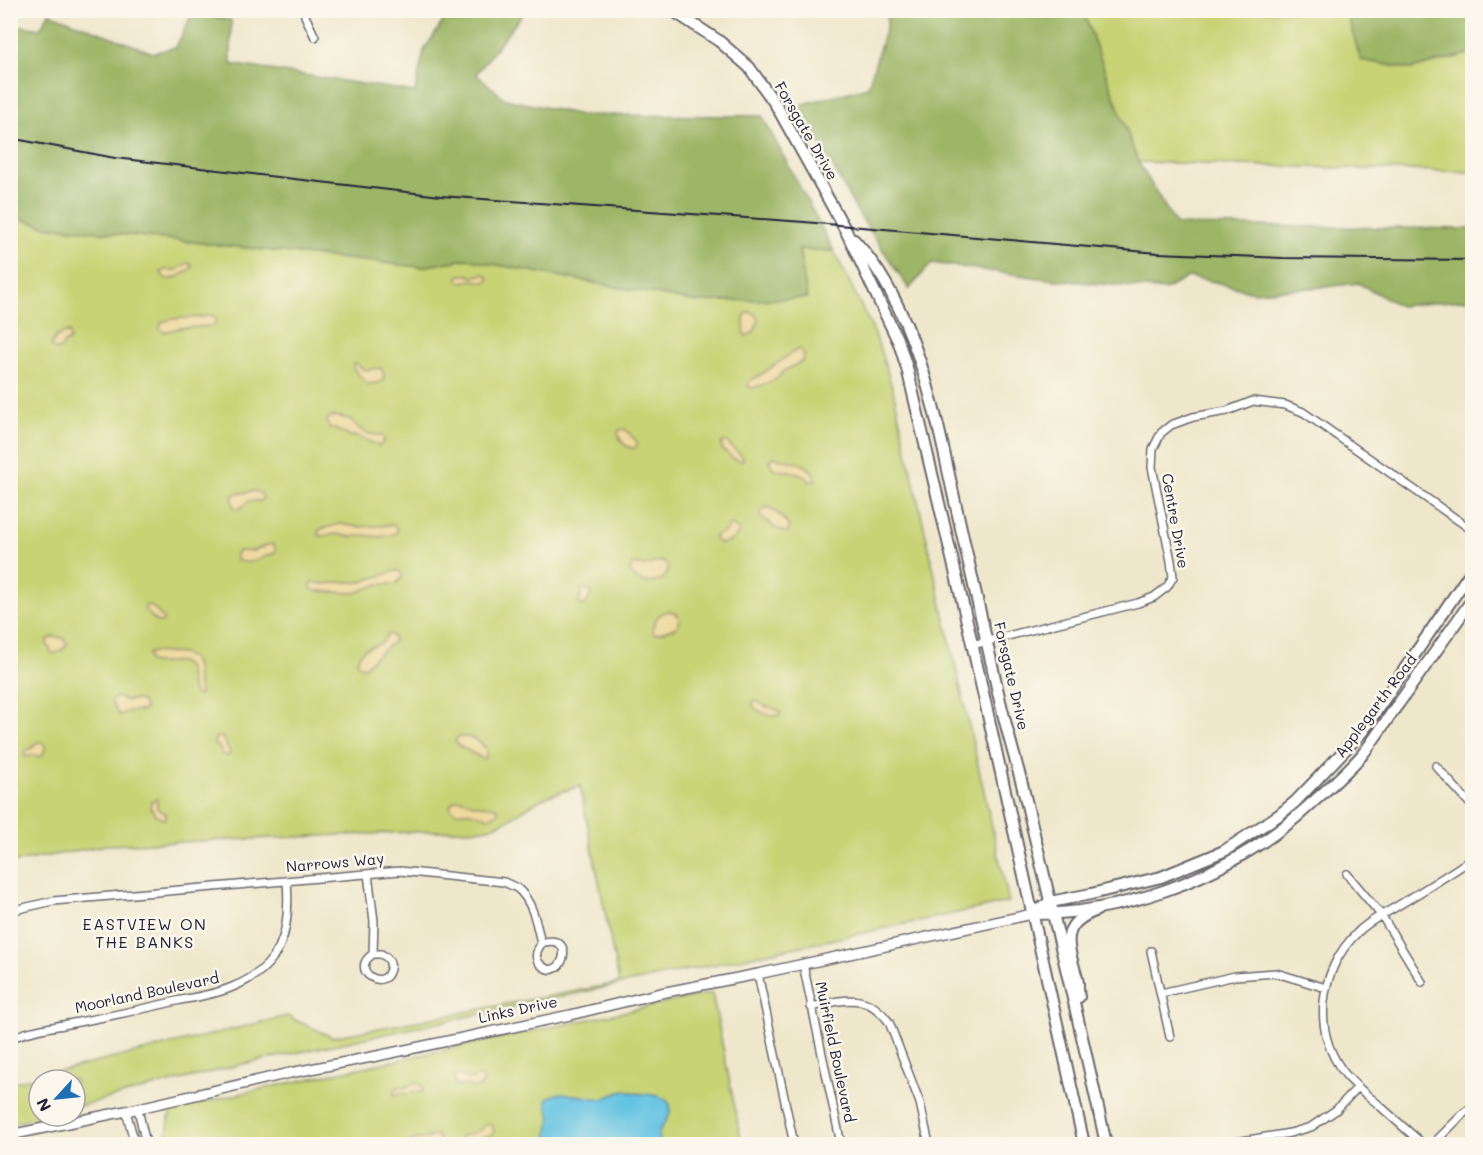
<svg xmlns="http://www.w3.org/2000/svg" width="1483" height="1155" font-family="Mali,sans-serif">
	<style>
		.green { fill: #c7d374; stroke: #747a58; stroke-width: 1.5 }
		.forest { fill: #9db566; stroke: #606c50; stroke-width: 1.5 }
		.sand { fill: #eeda9e; stroke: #887e6c; stroke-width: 1.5 }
		.water { fill: #63c3e2; stroke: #42728e; stroke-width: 1.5 }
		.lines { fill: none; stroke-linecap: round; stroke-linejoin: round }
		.minor-casing { stroke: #6a676d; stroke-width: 10 }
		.tertiary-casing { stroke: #6a676d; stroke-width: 12 }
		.secondary-casing { stroke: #6a676d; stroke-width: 14 }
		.primary-casing { stroke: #6a676d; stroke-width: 14 }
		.minor { stroke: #fff; stroke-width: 7 }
		.tertiary { stroke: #fff; stroke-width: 9 }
		.secondary { stroke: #fff; stroke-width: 10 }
		.primary { stroke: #fff; stroke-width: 10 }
		.rail { stroke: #22223b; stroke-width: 2 }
		.labels { text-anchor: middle; stroke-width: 5; stroke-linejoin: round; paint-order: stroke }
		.street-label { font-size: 15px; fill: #22223b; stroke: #fbf7ec }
		.neighbourhood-label { font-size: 16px; letter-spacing: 1.5px; fill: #22223b; stroke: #fbf7ec }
	</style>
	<rect width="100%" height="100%" fill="#fbf7ec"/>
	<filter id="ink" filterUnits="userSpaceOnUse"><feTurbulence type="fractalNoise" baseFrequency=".0167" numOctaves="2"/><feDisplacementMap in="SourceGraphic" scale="12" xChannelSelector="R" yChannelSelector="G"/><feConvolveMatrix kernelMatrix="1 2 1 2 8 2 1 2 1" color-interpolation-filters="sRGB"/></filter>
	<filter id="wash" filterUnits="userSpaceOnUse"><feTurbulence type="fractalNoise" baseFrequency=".008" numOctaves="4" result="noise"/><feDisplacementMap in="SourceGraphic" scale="24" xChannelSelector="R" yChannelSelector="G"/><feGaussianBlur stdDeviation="1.35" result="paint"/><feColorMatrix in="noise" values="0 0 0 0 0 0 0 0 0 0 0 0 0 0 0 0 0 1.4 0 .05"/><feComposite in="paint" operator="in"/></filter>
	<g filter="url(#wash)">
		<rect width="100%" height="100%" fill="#efe7cb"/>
		<!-- green -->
		<path class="green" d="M 1083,11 L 1346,11 L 1361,60 L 1411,69 L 1472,53 L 1472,172 L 1138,162 Z
			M 11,216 L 46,226 L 421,267 L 466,259 L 698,302 L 807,297 L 799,249 L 834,251 L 875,334 L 893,390 L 1009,902 L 239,1065 L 75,1107 L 75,1080 L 39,1080 L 39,1116 L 42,1116 L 11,1124 L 11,1083 L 287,1016 L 332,1037 L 619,983 L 580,786 C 568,790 555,793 544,798 C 523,808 508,824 484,829 L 107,845 L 11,863 Z
			M 712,993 L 742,1144 L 166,1144 L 170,1111 L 247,1092 Z"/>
		<!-- forest -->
		<path class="forest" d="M 450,11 L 525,11 L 476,74 L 505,99 L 581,115 L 762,116 L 834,251 L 799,249 L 807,298 L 698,302 L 466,259 L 421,267 L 45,226 L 11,216 L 11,24 L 40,29 L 49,13 L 153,53 L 176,47 L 192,14 L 231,20 L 231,64 L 415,92 L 424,50 Z
			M 886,11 L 1083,11 L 1138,162 L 1176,225 L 1472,229 L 1472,299 L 1400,306 L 1358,283 L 1325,287 L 1253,292 L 1211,281 L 1188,277 L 1165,290 L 1047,279 L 932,263 L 909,289 L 855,208 L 800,105 L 868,87 L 887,24 Z
			M 1346,11 L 1472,11 L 1472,53 L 1411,69 L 1361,60 Z"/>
		<!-- sand -->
		<path class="sand" d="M 187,263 L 191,264 L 192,267 C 189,271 174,280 168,279 C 163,278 163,275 161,272 L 165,270 L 177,270 Z
			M 484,274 L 488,277 L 489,279 L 485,282 L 474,280 L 460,282 L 457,278 L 460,275 L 470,275 L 472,277 Z
			M 749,312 C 762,314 758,325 753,333 L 746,336 L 744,333 C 746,324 740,317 749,312 Z
			M 213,315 L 216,319 L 216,322 L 212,326 L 180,328 L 164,332 L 160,329 L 161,323 C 175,315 197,320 213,315 Z
			M 69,332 L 70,340 L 64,343 L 61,349 L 56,350 L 52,347 L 51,344 L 57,336 Z
			M 799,349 L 804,355 L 803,361 L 785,370 L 775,380 L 753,388 L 749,387 L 748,383 L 751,380 L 762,374 L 793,352 Z
			M 356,363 L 364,370 L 381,368 L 384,375 L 383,380 L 378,383 L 367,384 L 354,369 L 353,365 Z
			M 334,416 L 350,419 L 358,428 L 366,433 L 382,436 L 384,440 L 381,445 L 379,446 L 358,436 L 349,436 L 335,429 L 330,428 L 326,422 L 329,418 Z
			M 625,429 L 638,443 L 635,448 C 626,449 619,440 618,432 L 620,430 Z
			M 725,441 L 743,457 L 743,460 L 741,461 L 732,458 L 727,453 L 723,451 L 721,444 Z
			M 774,457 C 789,462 814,461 815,481 L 811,482 C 799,468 788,474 773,468 L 769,460 Z
			M 255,491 C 260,492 262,494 263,498 L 261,501 L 249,501 L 239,509 L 234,507 L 232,499 L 234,494 Z
			M 767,507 C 775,510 785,519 789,527 L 788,532 C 776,532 770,522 761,517 L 760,515 L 761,512 Z
			M 340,524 L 359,527 L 393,525 L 396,527 L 397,531 L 395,534 L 379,537 L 365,535 L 351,537 L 336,534 L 322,536 L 318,535 L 319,530 L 321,529 Z
			M 731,524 L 739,531 C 736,540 726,545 717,542 L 714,537 C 718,533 721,534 725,532 C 727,530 729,526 731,524 Z
			M 270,544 L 273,544 L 276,549 L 275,553 L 272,554 C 260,558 247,567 236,559 L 236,554 L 239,551 L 253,551 Z
			M 662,561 L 667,564 C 673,585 639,589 630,571 L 631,567 L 635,564 L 645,566 Z
			M 395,571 L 399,571 L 402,574 L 402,578 L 396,584 L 379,584 L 355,593 L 316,591 L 312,589 L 310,586 L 313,582 L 324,584 L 341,582 L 361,582 Z
			M 582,588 L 589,590 L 592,593 L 586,604 L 582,606 L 579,604 Z
			M 150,605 L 163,618 L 163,622 L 157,622 L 145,610 L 145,606 Z
			M 670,611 L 678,615 L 679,619 L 677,627 C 673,629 657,634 654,634 C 650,623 659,612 670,611 Z
			M 390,634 L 393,637 L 394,641 C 384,650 373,657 365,667 L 359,666 L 357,661 L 360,654 L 365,649 L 382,643 L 387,635 Z
			M 54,637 L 64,638 L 67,644 C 64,649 57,655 51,653 L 50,648 L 47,644 L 48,639 Z
			M 153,652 C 166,654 192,649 196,666 C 197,670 196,675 197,680 C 197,685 200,689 200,694 L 196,696 C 186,686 195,667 180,662 C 170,659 146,671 148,654 Z
			M 116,697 C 119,698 122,699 126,700 C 136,701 142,696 145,709 L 142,711 L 129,711 L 119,715 L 111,702 L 113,699 Z
			M 755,700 C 759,701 761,704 765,706 C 771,708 776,708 780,712 L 780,715 C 772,718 759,712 753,706 L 753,703 Z
			M 222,737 C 223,739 230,752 230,754 L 228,756 L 222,754 L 219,747 L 214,744 L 215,739 L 217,737 Z
			M 457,737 C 469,736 479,739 486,749 L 486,758 L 483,759 L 480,757 L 459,746 L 455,741 Z
			M 37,742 L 42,742 L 45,745 C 46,750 43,756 39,757 L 34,755 L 25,757 L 24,754 L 26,750 L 32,748 Z
			M 157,799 L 157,808 L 166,814 L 165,819 C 159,819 153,812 150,807 L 151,802 Z
			M 461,799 L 473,804 L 496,807 L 498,809 L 498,812 C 488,822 483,814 471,812 C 462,810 455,817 450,806 C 452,801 455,800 461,799 Z
			M 457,1075 C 469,1078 467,1082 480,1076 L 483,1078 L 483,1084 C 474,1092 473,1086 464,1085 C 462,1085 459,1086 456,1086 L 454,1077 Z
			M 416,1083 C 420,1083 422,1085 424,1089 L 422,1092 L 413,1091 L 409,1094 L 401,1093 L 395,1095 L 393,1093 L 397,1087 L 406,1087 Z
			M 489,1124 L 493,1127 L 494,1132 L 492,1135 L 482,1137 L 475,1144 L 460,1144 L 461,1136 C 467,1135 474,1134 478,1131 C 483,1128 484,1125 489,1124 Z
			M 436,1135 L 438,1136 L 439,1141 L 437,1144 L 409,1144 C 414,1136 420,1141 428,1138 C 430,1137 433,1136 436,1135 Z"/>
		<!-- water -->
		<path class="water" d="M 627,1091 C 638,1095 652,1093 661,1097 C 681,1106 665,1120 660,1130 C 657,1135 659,1140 660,1144 L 544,1144 L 548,1141 L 548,1130 L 551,1118 L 547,1105 L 547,1100 L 549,1097 L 561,1093 L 602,1099 L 620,1092 Z"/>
	</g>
	<g filter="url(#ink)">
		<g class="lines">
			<!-- minor casing -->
			<g class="minor-casing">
				<path id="minor" d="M 113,10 L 117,12
					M 305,10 L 305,16 L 315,37
					M 972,645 L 1138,603 L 1154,597 L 1167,587 L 1173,577 L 1171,561 L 1152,467 L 1153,449 L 1161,433 L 1171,425 L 1193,417 L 1227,411 L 1253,401 L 1285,405 L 1303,412 L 1472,530
					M 1436,766 L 1472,806
					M 368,874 L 374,921 L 373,954 C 348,970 385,993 390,969 C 392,961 387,957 381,954 L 373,954
					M 1347,874 L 1382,916 L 1422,982
					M 10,911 L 53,901 L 400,871 L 504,882 C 508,884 513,886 517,888 C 533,901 537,925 541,944 C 536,951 534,959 541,965 C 562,984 577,935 545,942
					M 1151,951 L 1170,1037
					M 803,964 L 841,1144
					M 758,974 L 794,1144
					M 1161,993 L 1235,976 L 1276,973 L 1326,988
					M 811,1007 C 843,1000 866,991 889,1022 L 920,1103 L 929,1144
					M 10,1039 C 28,1030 49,1028 68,1024 C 106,1017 143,1009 181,1000 C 197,997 215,994 230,988 C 282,968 291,933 287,881
					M 138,1109 L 146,1144
					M 126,1111 L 135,1144
					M 1224,1144 L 1290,1133 L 1311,1127 L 1336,1110 L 1358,1087
					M 1423,1144 C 1408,1131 1393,1118 1379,1105 C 1367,1095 1355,1086 1345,1074 C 1311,1032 1319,970 1357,933 C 1368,921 1385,914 1399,905 C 1424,890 1448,875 1472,859
					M 1433,1144 L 1465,1112 L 1472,1107"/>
			</g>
			<!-- tertiary casing -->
			<g class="tertiary-casing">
				<path id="tertiary" d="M 10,1135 L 126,1111 L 290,1073 L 377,1056 L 570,1015 L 661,993 L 758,974 L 1032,914"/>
			</g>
			<!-- secondary casing -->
			<g class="secondary-casing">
				<path id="secondary" d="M 1032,914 L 1050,902 L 1091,894 L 1161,877 L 1224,851 L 1279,815 L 1295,802 L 1362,732 L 1472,570
					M 1032,914 C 1122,914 1214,880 1285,826 C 1295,819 1304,810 1313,802 C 1330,787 1347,772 1362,755 C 1375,739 1386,720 1399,703 C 1423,669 1448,634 1472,600"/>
			</g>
			<!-- primary casing -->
			<g class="primary-casing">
				<path id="primary" d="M 672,10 L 719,41 L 749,67 L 776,105 L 846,231 L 899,343 L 907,368 L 969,630 L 1084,1144
					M 854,240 C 914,304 935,410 953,493 C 968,557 982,620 996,683 C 1003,717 1013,751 1022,784 C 1051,904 1080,1024 1106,1144
					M 1079,997 C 1078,993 1078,988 1078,983 C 1075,966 1062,941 1073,926 C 1078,918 1088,914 1097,910"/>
			</g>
			<!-- minor -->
			<use href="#minor" class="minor"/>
			<!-- tertiary -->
			<use href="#tertiary" class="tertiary"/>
			<!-- secondary -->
			<use href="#secondary" class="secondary"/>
			<!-- primary -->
			<use href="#primary" class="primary"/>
			<!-- rail -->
			<path class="rail" d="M 10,138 L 115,158 L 441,196 L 804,222 L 1158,253 L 1283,258 L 1472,260"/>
		</g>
	</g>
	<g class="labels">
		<!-- street labels -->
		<g class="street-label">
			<text transform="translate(806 131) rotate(60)" y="5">Forsgate Drive</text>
			<text transform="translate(1175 521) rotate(80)" y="5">Centre Drive</text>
			<text transform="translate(1011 676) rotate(77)" y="5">Forsgate Drive</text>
			<text transform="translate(1376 706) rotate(-53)" y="5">Applegarth Road</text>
			<text transform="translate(335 863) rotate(-5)" y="5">Narrows Way</text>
			<text transform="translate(147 993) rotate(-12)" y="5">Moorland Boulevard</text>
			<text transform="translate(518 1010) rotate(-12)" y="5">Links Drive</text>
			<text transform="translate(835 1052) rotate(78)" y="5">Muirfield Boulevard</text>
		</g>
		<!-- neighbourhood labels -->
		<g class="neighbourhood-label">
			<text x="145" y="930">EASTVIEW ON<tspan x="145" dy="18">THE BANKS</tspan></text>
		</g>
	</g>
	<!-- margin -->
	<rect width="1483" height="1155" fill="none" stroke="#fbf7ec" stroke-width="36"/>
	<!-- north arrow -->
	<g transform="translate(57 1098) rotate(243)"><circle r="28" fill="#fbf7ec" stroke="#a4a2a5" stroke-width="1.5"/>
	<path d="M0-4.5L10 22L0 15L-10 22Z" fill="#1f6fb2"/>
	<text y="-9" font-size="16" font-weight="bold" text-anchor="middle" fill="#22223b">N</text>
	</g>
</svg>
